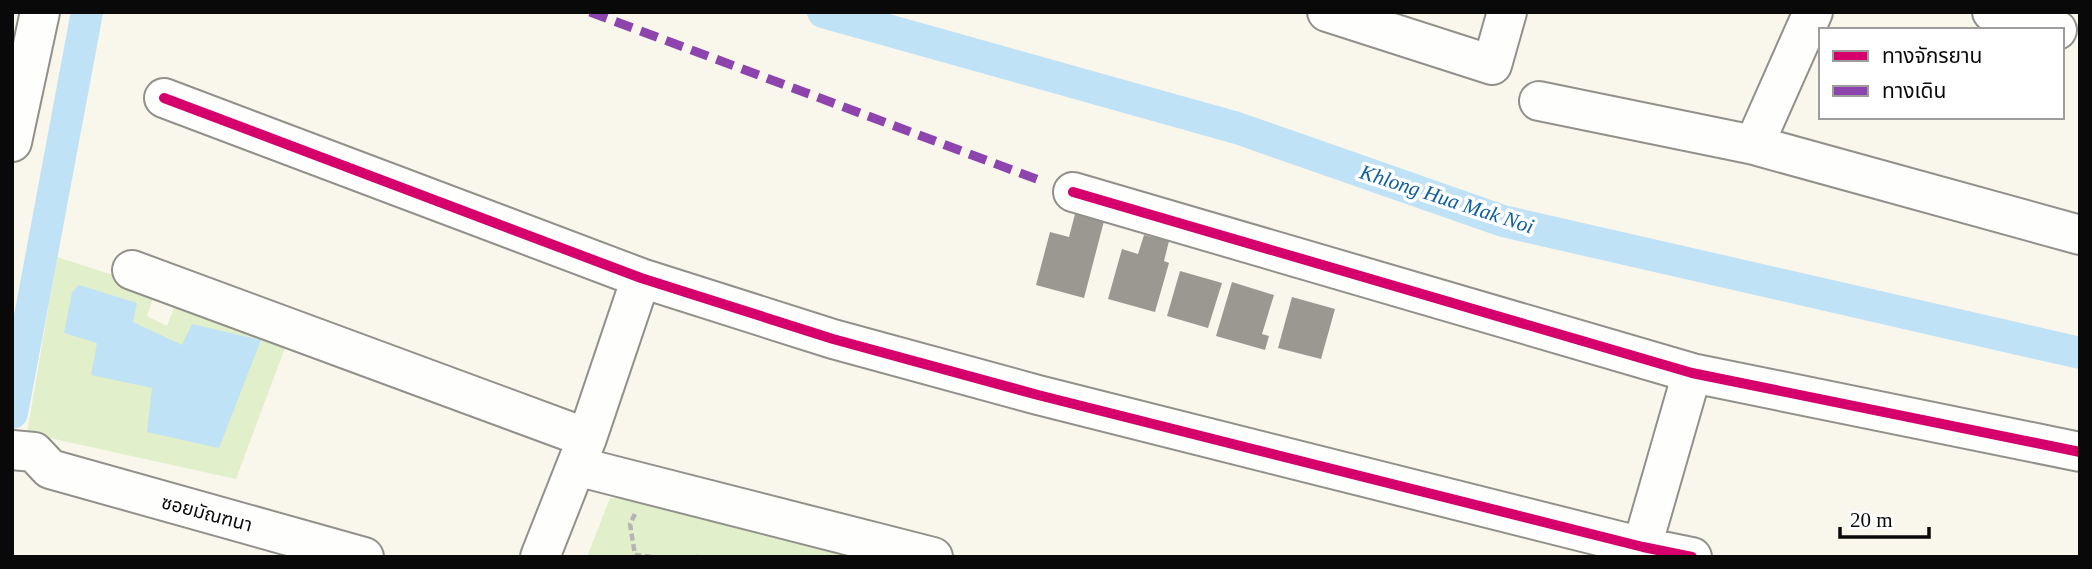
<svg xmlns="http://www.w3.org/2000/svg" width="2092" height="569" font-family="'Times New Roman','Noto Sans Thai',serif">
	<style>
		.green { fill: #e1efca }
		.water { fill: #c0e2f6 }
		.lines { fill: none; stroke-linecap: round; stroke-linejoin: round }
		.canal { stroke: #c0e2f6; stroke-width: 32 }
		.building { fill: #9b9892 }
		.minor-casing { stroke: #91908b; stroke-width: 42 }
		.path { stroke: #b6b5b4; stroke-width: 4.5; stroke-dasharray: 7 3.5; stroke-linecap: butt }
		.minor { stroke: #fefefc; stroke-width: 38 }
		.quiet { stroke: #8e44ad; stroke-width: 9; stroke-dasharray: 18 9; stroke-linecap: butt }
		.cycleway-casing { stroke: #fff; stroke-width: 15 }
		.cycleway { stroke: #d6006c; stroke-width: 10 }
		.labels { text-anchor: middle; stroke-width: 7; stroke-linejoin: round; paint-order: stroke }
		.street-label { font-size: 19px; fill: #090909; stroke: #fff }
		.water-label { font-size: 21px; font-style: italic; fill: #0e5fa0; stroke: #fff }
	</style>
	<rect width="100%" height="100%" fill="#f9f6ec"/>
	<!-- green -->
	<path class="green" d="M 57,257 L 156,289 L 147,316 L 167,326 L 177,300 L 289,337 L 236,479 L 27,433 Z
		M 610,498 L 630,498 L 854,557 L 587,557 Z"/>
	<!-- water -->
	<path class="water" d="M 79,285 L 137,303 L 133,322 L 182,345 L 192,324 L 261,340 L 219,448 L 147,432 L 152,388 L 91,375 L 97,343 L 64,333 L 72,292 Z"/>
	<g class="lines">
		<!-- canal -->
		<path class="canal" d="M 823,12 L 1237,128 L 1503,221 L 2080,353
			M 12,413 L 87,12"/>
	</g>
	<!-- building -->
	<path class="building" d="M 1075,214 L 1104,221 L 1084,298 L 1036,285 L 1050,232 L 1069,237 Z
		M 1144,235 L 1169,241 L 1164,261 L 1169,263 L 1155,312 L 1108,299 L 1122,249 L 1138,254 Z
		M 1180,271 L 1222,283 L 1208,328 L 1167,316 Z
		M 1232,282 L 1274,295 L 1262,334 L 1269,336 L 1265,350 L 1216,336 Z
		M 1292,297 L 1335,309 L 1321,359 L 1278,348 Z"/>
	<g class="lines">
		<!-- minor casing -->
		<g class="minor-casing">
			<path id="minor" d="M 1327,12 L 1492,65 L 1507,12
				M 1992,12 L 2057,30
				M 164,98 L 641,278 L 833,339 L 1038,395 L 1643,547 L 1692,557
				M 1539,101 L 1754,145 L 2080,235
				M 12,142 L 40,12
				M 1754,145 L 1813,12
				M 1073,192 L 1692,373 L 2080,452
				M 132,270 L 587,438
				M 12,450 L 34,452 L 50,469 L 364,557
				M 576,466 L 933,557
				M 540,557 L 587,438 L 641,278
				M 1639,557 L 1692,373"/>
		</g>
		<!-- path -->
		<path class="path" d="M 635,514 L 630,524 L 635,555 L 653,557
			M 696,557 L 698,557"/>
		<!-- minor -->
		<use href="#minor" class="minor"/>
		<!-- quiet -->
		<path class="quiet" d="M 590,12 L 1039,180"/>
		<!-- cycleway casing -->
		<g class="cycleway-casing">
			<path id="cycleway" d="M 164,98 L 641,278 L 833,339 L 1038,395 L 1643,547 L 1692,557
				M 1073,192 L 1692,373 L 2080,452"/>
		</g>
		<!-- cycleway -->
		<use href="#cycleway" class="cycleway"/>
	</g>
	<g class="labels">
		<!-- street labels -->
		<g class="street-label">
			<text transform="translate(207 513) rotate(15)" y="7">ซอยมัณฑนา</text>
		</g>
		<!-- water labels -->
		<g class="water-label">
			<text transform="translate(1447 199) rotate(18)" y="7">Khlong Hua Mak Noi</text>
		</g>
	</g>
	<!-- border -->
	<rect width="2092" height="569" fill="none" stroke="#090909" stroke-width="28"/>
	<!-- legend -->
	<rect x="1819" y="28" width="245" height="91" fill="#ffffff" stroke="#9d9d9d" stroke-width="2"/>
	<rect x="1833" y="51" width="35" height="10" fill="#d6006c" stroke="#9d9d9d" stroke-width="2"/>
	<text x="1882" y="63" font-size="21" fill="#090909">ทางจักรยาน</text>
	<rect x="1833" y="86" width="35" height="10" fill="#8e44ad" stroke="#9d9d9d" stroke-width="2"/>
	<text x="1882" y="98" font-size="21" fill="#090909">ทางเดิน</text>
	<!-- scale -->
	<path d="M1840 527v10h89v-10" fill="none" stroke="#090909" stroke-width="3.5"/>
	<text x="1850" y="527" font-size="21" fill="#090909" stroke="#ffffff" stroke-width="5" paint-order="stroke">20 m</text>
</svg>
